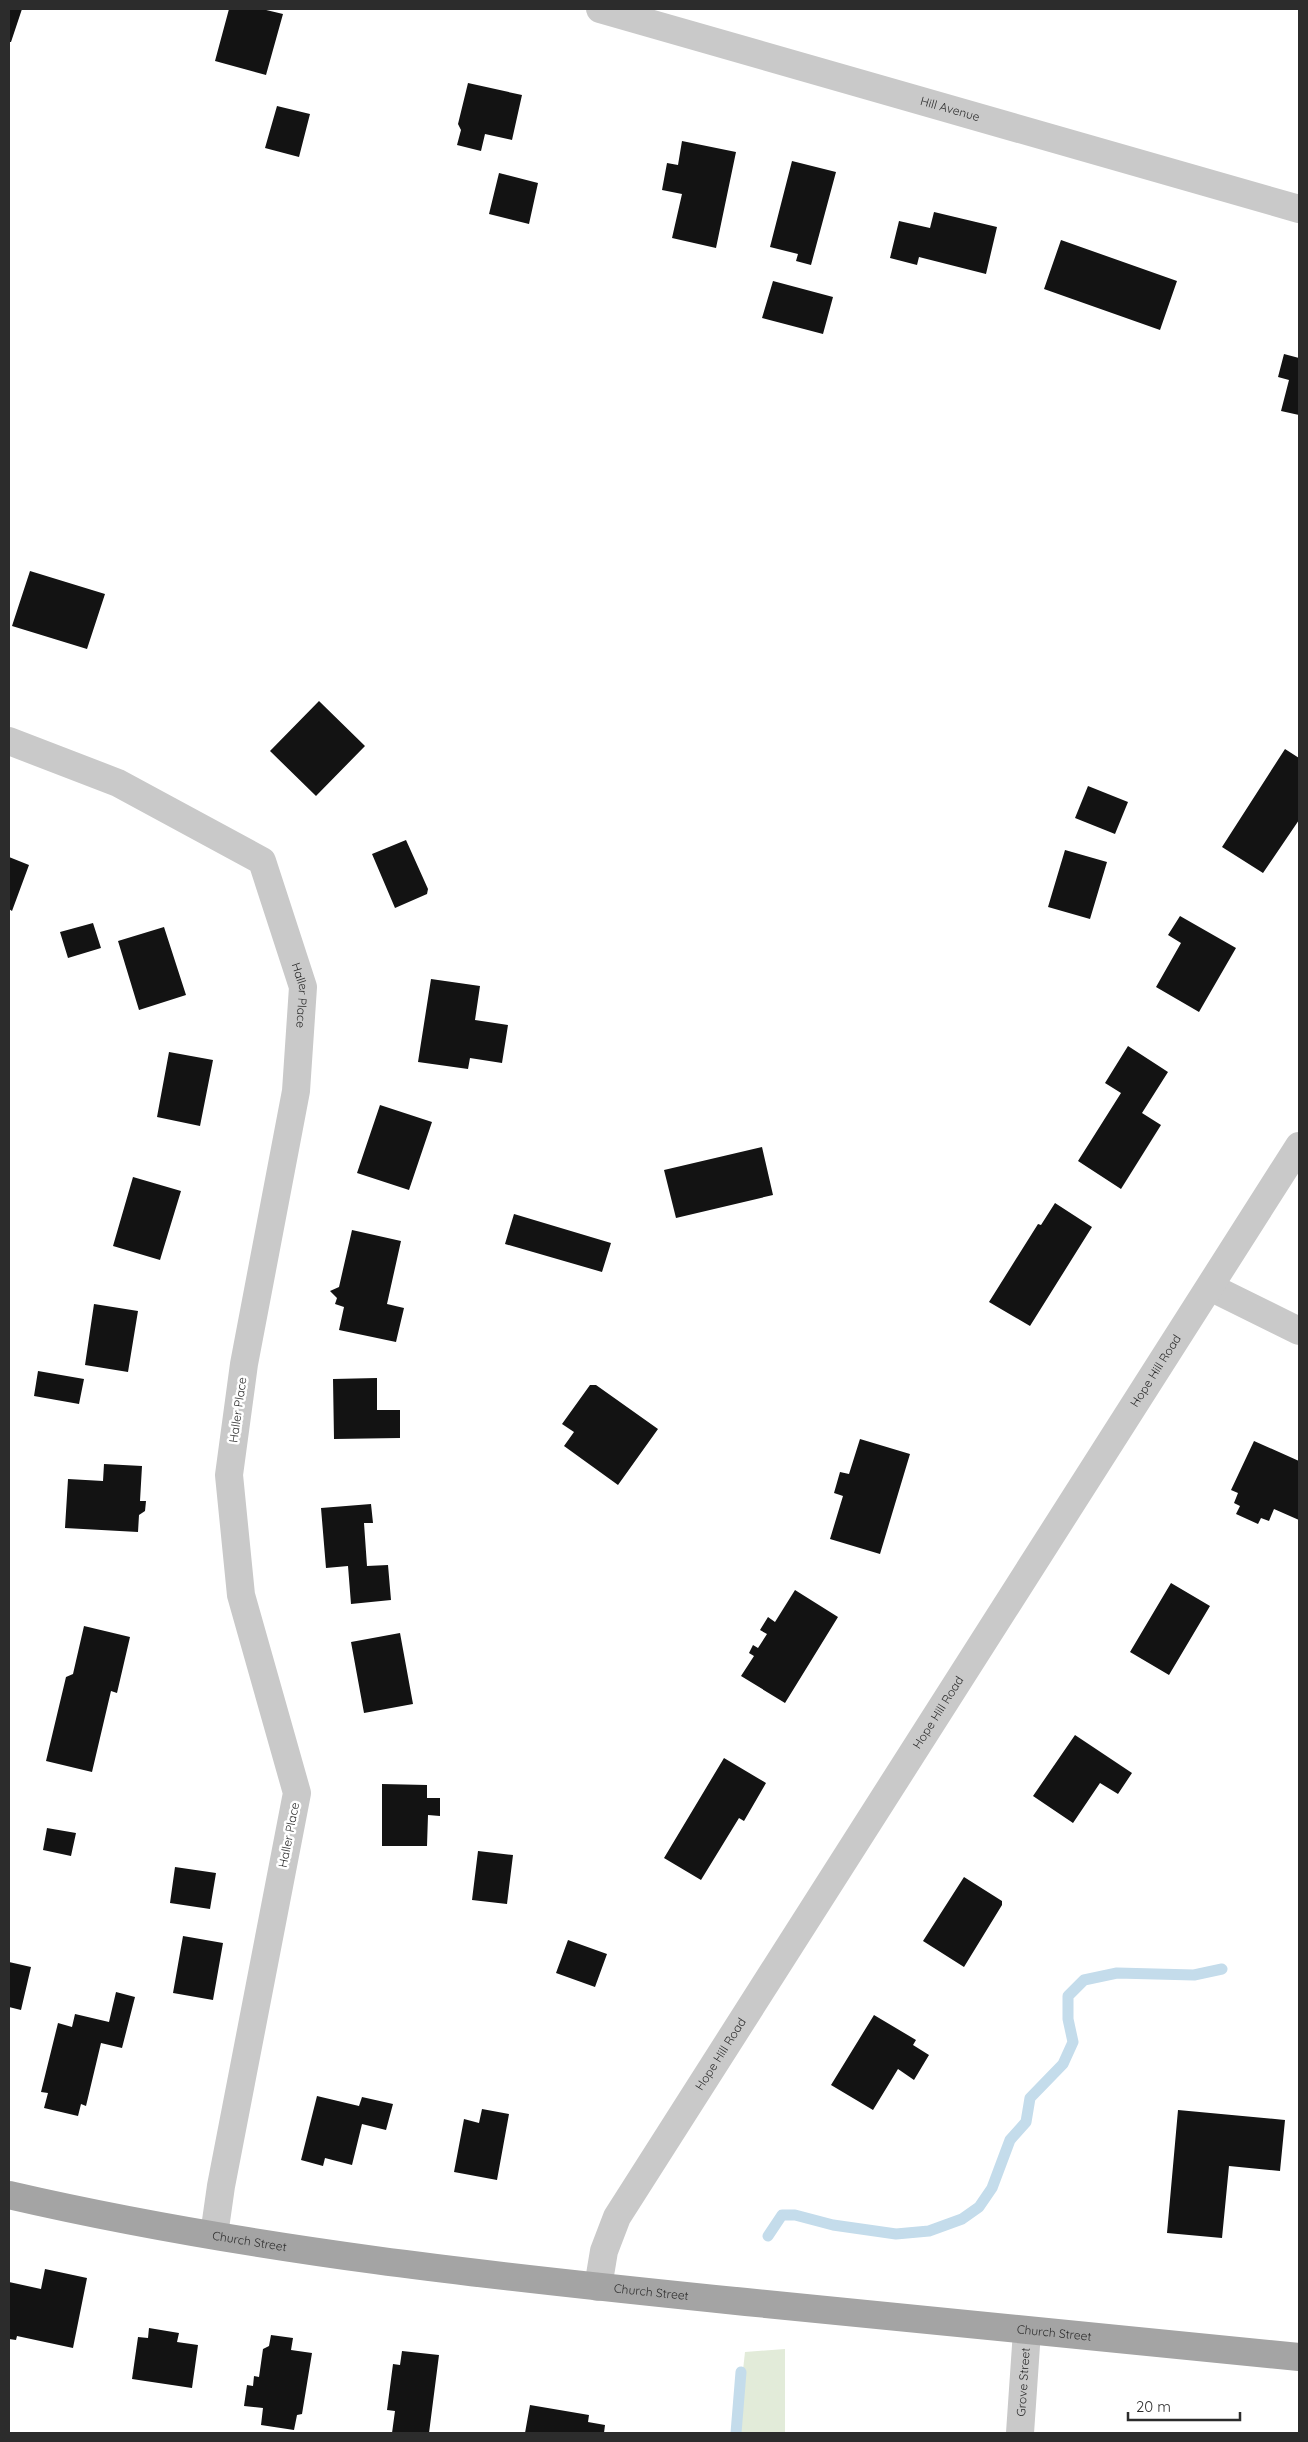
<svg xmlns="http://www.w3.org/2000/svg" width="1308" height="2442" font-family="Quicksand,sans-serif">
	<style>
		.green { fill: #e2ebd9 }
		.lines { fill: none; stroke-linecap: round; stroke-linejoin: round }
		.stream { stroke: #c4dceb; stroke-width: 11 }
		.building { fill: #131313 }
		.minor { stroke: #c9c9c9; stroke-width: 28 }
		.primary { stroke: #a4a4a4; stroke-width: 28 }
		.labels { text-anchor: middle; stroke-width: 5; stroke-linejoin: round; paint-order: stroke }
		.street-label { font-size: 12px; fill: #2c2c2c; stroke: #fff }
	</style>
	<rect width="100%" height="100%" fill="#fff"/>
	<!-- green -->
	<path class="green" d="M 785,2349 L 785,2433 L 736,2433 L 745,2352 Z"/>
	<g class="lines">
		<!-- stream -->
		<path class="stream" d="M 768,2236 L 782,2215 L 795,2215 L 833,2225 L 896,2234 L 929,2231 L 962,2219 L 979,2207 L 992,2188 L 1010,2140 L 1026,2122 L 1030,2098 L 1063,2064 L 1073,2042 L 1068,2019 L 1068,1996 L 1084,1980 L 1117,1973 L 1194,1975 L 1222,1969
			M 736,2433 L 741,2372"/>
	</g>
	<!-- building -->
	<path class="building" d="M 9,9 L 22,9 L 11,42 L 9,42 Z
		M 229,9 L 262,9 L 283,14 L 266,75 L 215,61 Z
		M 468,83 L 522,95 L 512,140 L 485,134 L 481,151 L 457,145 L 461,130 L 458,124 Z
		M 277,106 L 310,114 L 299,157 L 265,148 Z
		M 682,141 L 736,152 L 716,248 L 672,238 L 682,194 L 662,190 L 667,163 L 678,165 Z
		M 792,161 L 836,172 L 811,265 L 796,261 L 798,254 L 770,247 Z
		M 499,173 L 538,183 L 529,224 L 489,214 Z
		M 934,212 L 997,227 L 986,274 L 919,257 L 917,265 L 890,258 L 899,221 L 930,228 Z
		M 1061,240 L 1177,281 L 1160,330 L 1044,289 Z
		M 773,281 L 833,297 L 823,334 L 762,318 Z
		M 1284,354 L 1299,358 L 1299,415 L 1281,411 L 1289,380 L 1278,377 Z
		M 30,571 L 105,594 L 87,649 L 12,626 Z
		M 319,701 L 365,746 L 316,796 L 270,751 Z
		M 1285,749 L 1299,758 L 1299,820 L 1263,873 L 1222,847 Z
		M 1088,786 L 1128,802 L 1115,834 L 1075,818 Z
		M 406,840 L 428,889 L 427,894 L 395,908 L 372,854 Z
		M 1065,850 L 1107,862 L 1090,919 L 1048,907 Z
		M 9,857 L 29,865 L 12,911 L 9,909 Z
		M 1180,916 L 1236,948 L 1199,1012 L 1156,987 L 1181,943 L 1168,935 Z
		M 93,923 L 101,948 L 68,958 L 60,932 Z
		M 164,927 L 186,995 L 139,1010 L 118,941 Z
		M 431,979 L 480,986 L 475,1020 L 508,1025 L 502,1063 L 470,1058 L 468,1069 L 418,1062 Z
		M 1128,1046 L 1168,1072 L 1142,1113 L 1161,1125 L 1121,1189 L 1078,1161 L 1121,1093 L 1105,1083 Z
		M 169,1052 L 213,1060 L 200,1126 L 157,1117 Z
		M 380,1105 L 432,1122 L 409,1190 L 357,1173 Z
		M 762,1147 L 773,1195 L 676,1218 L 664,1170 Z
		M 133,1177 L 181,1191 L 160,1260 L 113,1246 Z
		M 1055,1203 L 1092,1227 L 1030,1326 L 989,1302 L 1038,1224 L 1041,1225 Z
		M 514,1214 L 611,1243 L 602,1272 L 505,1244 Z
		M 352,1230 L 401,1241 L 387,1304 L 404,1308 L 396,1342 L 339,1330 L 344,1307 L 335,1304 L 337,1298 L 330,1291 L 339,1287 Z
		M 94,1304 L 138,1311 L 128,1372 L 85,1365 Z
		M 38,1371 L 84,1379 L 79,1404 L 34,1396 Z
		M 377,1378 L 377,1410 L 400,1410 L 400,1438 L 334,1439 L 333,1379 Z
		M 590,1385 L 596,1385 L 658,1429 L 618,1485 L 564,1446 L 574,1432 L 562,1424 Z
		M 860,1439 L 910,1454 L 880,1554 L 830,1539 L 843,1496 L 834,1493 L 840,1472 L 849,1474 Z
		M 1254,1441 L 1299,1461 L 1299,1520 L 1274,1509 L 1269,1521 L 1261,1518 L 1258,1524 L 1236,1514 L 1240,1506 L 1234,1503 L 1238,1493 L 1231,1490 Z
		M 104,1464 L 142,1466 L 140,1501 L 146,1501 L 145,1511 L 139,1515 L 138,1532 L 65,1528 L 68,1479 L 103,1481 Z
		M 371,1504 L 373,1523 L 364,1523 L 367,1566 L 388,1565 L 391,1600 L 351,1604 L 348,1566 L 326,1568 L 321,1508 Z
		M 1171,1583 L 1210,1606 L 1169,1675 L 1130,1652 Z
		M 795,1590 L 838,1617 L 785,1703 L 741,1676 L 754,1656 L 749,1653 L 753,1645 L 758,1648 L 767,1634 L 760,1630 L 768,1617 L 775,1622 Z
		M 84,1626 L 130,1637 L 117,1693 L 111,1691 L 92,1772 L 46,1761 L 66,1677 L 73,1674 Z
		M 400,1633 L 413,1704 L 364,1713 L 351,1642 Z
		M 1075,1735 L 1132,1773 L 1118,1794 L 1100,1783 L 1073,1823 L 1033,1796 Z
		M 724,1758 L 766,1783 L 744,1821 L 739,1818 L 701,1880 L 664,1858 Z
		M 382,1784 L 427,1785 L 427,1798 L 440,1798 L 440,1816 L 428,1815 L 427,1846 L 382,1846 Z
		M 47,1828 L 76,1833 L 71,1856 L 43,1850 Z
		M 478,1851 L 513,1855 L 507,1904 L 472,1900 Z
		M 175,1867 L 216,1873 L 210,1909 L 170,1903 Z
		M 964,1877 L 1002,1901 L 1002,1905 L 964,1967 L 923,1941 Z
		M 183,1936 L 223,1943 L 213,2000 L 173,1993 Z
		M 568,1940 L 607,1954 L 595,1987 L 556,1973 Z
		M 9,1962 L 31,1967 L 21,2010 L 9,2007 Z
		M 116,1992 L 135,1997 L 122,2048 L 101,2043 L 86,2106 L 81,2104 L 78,2116 L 44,2108 L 48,2093 L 41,2092 L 58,2023 L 72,2027 L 75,2014 L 109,2022 Z
		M 874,2015 L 916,2040 L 913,2045 L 929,2055 L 914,2080 L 898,2069 L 873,2110 L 831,2085 Z
		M 317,2096 L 359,2106 L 362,2097 L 393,2104 L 386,2130 L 362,2124 L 352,2165 L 325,2158 L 323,2166 L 301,2160 Z
		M 482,2109 L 509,2114 L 497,2180 L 454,2172 L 464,2119 L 479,2123 Z
		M 1178,2110 L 1285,2120 L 1280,2171 L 1229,2166 L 1222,2238 L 1167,2233 Z
		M 45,2269 L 87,2278 L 73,2348 L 17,2336 L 16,2340 L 9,2339 L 9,2282 L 41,2289 Z
		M 149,2328 L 179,2333 L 177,2342 L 198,2345 L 192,2388 L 132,2379 L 138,2337 L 148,2338 Z
		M 271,2335 L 293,2338 L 291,2350 L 312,2353 L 302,2414 L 297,2415 L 294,2430 L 261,2425 L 263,2408 L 244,2406 L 247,2385 L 253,2386 L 254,2376 L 259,2377 L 263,2349 L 269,2346 Z
		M 402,2351 L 439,2355 L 429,2433 L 392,2433 L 395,2411 L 387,2410 L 393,2364 L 400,2365 Z
		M 530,2405 L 589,2415 L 588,2422 L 605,2425 L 604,2433 L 525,2433 Z"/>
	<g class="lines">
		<!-- minor -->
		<g class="minor">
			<path id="s1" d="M 600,9 L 1299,209"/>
			<path id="s2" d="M 9,741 L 118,783 L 262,861 L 303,987 L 296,1091 L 244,1364 L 229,1475 L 241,1595 L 297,1793 L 221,2186 L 214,2235"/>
			<path d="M 1210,1287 L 1299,1331"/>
			<path id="s3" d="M 598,2287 L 604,2251 L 617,2217 L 1299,1146"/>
			<path id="s4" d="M 1020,2433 L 1027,2331"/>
		</g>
		<!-- primary -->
		<path class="primary" id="s5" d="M 9,2195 C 251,2251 499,2277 746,2302 C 931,2320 1115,2340 1299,2357"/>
	</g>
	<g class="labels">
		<!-- street labels -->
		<g class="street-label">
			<text dy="4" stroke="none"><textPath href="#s1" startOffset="364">Hill Avenue</textPath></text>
			<text dy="4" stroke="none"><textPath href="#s2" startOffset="421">Haller Place</textPath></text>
			<text dy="4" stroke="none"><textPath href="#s3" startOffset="1076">Hope Hill Road</textPath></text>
			<text transform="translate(238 1410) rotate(-82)" y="4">Haller Place</text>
			<text dy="4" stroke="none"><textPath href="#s3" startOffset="671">Hope Hill Road</textPath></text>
			<text transform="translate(289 1835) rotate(-79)" y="4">Haller Place</text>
			<text dy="4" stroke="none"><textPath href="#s3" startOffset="266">Hope Hill Road</textPath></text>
			<text dy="4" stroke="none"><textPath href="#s5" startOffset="245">Church Street</textPath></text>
			<text dy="4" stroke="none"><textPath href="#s5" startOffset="650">Church Street</textPath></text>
			<text dy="4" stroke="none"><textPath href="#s5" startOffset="1055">Church Street</textPath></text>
			<text dy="4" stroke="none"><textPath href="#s4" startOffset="51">Grove Street</textPath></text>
		</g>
	</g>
	<!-- border -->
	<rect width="1308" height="2442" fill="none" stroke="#2c2c2c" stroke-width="20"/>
	<!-- scale -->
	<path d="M1128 2412v8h112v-8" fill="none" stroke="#2c2c2c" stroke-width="2.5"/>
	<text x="1136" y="2412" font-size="15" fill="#2c2c2c" stroke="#ffffff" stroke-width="4" paint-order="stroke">20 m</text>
</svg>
